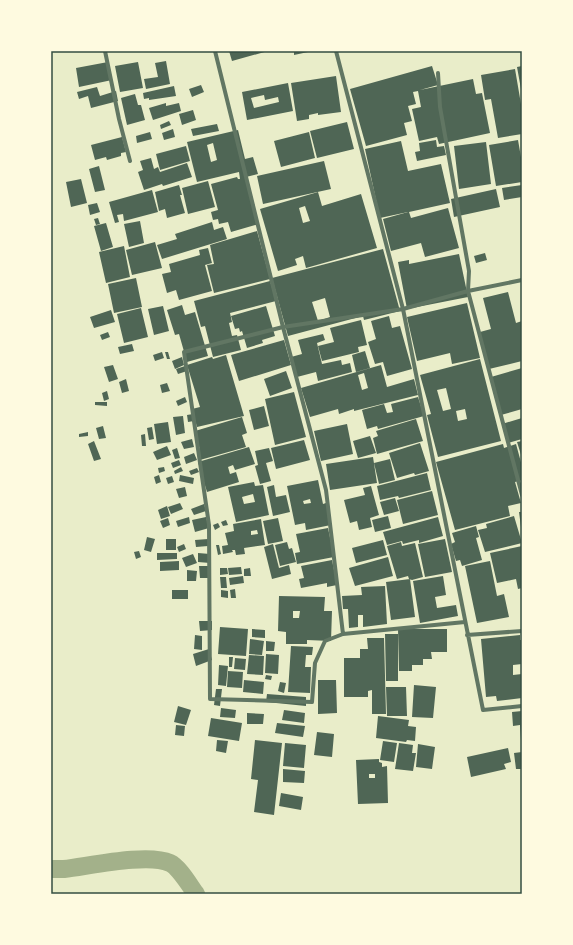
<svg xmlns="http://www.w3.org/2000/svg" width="573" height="945" font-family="'Fira Sans',sans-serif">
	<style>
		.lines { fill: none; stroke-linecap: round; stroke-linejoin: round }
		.canal { stroke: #a3b18a; stroke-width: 18 }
		.building { fill: #4f6655; fill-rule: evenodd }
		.minor { stroke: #617663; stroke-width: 4 }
		.neatline { fill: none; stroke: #344e41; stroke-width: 1.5 }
	</style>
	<rect width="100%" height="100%" fill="#e9edc9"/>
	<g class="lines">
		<!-- canal -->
		<path class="canal" d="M 51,869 L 64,869 C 90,866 148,853 170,863 C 179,867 190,886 196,894"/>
	</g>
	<!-- building -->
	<path class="building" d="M 229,51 L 268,51 L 232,61 Z
		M 294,51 L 308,51 L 308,52 L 294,55 Z
		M 166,61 L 170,84 L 146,89 L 144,79 L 158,77 L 155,63 Z
		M 108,62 L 112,80 L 79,87 L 76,68 Z
		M 138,62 L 143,88 L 120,92 L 115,66 Z
		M 432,66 L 438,85 L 420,90 L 473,79 L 476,94 L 482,93 L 490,133 L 439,144 L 437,137 L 419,141 L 412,109 L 421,107 L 418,91 L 413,92 L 416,104 L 408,106 L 412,121 L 404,123 L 407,135 L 366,146 L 350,89 Z
		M 522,66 L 522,89 L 521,89 L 517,67 Z
		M 515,69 L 522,110 L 522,134 L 498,138 L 491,99 L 485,100 L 481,75 Z
		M 336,76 L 341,112 L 318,115 L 318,113 L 309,115 L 309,119 L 297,121 L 291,83 Z
		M 288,83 L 293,111 L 247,120 L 242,92 ZM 264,95 L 265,100 L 278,97 L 279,102 L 254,108 L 251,98 Z
		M 201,85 L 204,92 L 192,97 L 189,89 Z
		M 174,86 L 176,96 L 149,100 L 149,98 L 144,99 L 143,93 Z
		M 97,87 L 100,96 L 116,91 L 118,101 L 91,108 L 88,96 L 79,99 L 77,92 Z
		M 135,94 L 138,105 L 141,105 L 145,120 L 127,125 L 121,98 Z
		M 166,103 L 166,106 L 179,103 L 181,111 L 153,120 L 149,108 Z
		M 193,110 L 196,120 L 182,125 L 179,114 Z
		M 169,121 L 171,125 L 161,129 L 160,125 Z
		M 347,122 L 354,149 L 317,158 L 310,131 Z
		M 217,124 L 219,131 L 193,136 L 191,129 Z
		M 173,129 L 175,137 L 164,140 L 162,133 Z
		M 238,130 L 245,159 L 253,157 L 258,174 L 246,177 L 259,224 L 231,232 L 228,222 L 219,224 L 218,219 L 213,220 L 211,212 L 218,210 L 211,184 L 237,177 L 238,179 L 240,179 L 239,172 L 197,182 L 187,142 ZM 213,143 L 217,160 L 211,162 L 207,145 Z
		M 150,132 L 152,139 L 137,143 L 136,136 Z
		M 309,132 L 315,158 L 281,167 L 274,141 Z
		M 122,137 L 126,152 L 121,153 L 121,156 L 107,160 L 106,157 L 95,160 L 91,145 Z
		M 436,140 L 437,147 L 444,146 L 446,155 L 417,161 L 415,152 L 420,151 L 419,143 Z
		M 518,140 L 522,163 L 522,182 L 496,186 L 489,145 Z
		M 401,141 L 408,171 L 441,164 L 450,203 L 409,212 L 411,218 L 448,208 L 459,248 L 425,257 L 421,243 L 391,251 L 383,219 L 408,212 L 380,218 L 365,149 Z
		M 486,142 L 491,184 L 459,189 L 454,146 Z
		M 186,146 L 190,161 L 160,170 L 156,154 Z
		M 151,158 L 154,169 L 158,167 L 160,172 L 187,163 L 192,177 L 163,186 L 162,184 L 144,190 L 138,172 L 143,170 L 140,161 Z
		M 324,161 L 331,189 L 263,204 L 257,176 Z
		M 99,166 L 105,190 L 95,192 L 89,169 Z
		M 81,179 L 87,203 L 71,207 L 66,182 Z
		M 208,181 L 215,207 L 188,214 L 182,188 Z
		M 179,185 L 182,195 L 180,195 L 185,213 L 167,218 L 165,209 L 159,211 L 155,192 Z
		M 522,185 L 522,197 L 504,200 L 502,188 Z
		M 496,189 L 500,207 L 454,217 L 451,199 Z
		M 152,190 L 158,212 L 124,221 L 123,214 L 117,215 L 119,222 L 115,223 L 109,202 Z
		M 318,192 L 322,206 L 361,194 L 377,248 L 306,268 L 303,256 L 295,259 L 297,265 L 278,271 L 260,209 ZM 305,206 L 310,221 L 303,223 L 299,208 Z
		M 97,203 L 100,212 L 90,215 L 88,205 Z
		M 98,218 L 100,224 L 96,225 L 94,219 Z
		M 140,221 L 144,243 L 129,247 L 124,224 Z
		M 212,222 L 214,230 L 223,227 L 227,239 L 162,259 L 157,245 L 177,239 L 175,234 Z
		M 106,223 L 113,247 L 101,251 L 94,226 Z
		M 257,231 L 270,279 L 214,293 L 207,265 L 214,264 L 210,245 Z
		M 155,242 L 162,268 L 132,275 L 126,250 Z
		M 124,246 L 130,277 L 106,283 L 99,252 Z
		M 208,248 L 212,263 L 205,265 L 212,291 L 179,300 L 176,290 L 167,293 L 162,274 L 171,272 L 169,264 L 200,255 L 199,250 Z
		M 383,249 L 400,311 L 364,320 L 363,316 L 288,336 L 272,278 ZM 325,298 L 330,317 L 318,321 L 312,302 Z
		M 485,253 L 487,260 L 476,263 L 474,256 Z
		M 459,254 L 468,297 L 407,309 L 398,262 L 409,260 L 409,264 Z
		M 136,278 L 142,307 L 114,313 L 108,284 Z
		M 270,281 L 276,301 L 230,313 L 232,322 L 229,323 L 232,336 L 237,335 L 241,350 L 213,357 L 205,326 L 201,327 L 194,301 Z
		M 508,292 L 516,323 L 522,321 L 522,361 L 489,369 L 480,332 L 491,329 L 483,298 Z
		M 467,303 L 480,358 L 452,364 L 450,353 L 417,361 L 407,317 Z
		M 182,305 L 185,315 L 195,312 L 208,356 L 187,362 L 179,334 L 175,335 L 167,310 Z
		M 163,306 L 169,331 L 154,335 L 148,309 Z
		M 266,306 L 275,336 L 262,340 L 263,343 L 247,348 L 242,331 L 240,332 L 239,328 L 235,329 L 231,316 Z
		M 141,308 L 148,337 L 124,343 L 117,314 Z
		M 111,310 L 115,322 L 94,328 L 90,317 Z
		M 389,316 L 392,328 L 400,326 L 412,369 L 387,376 L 383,362 L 375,364 L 368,342 L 376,339 L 371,321 Z
		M 361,320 L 367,345 L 358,347 L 359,352 L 322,361 L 318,346 L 334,342 L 330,328 Z
		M 108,332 L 110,337 L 102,340 L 100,335 Z
		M 323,334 L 325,340 L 317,343 L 322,364 L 341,360 L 342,365 L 350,363 L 352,372 L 318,381 L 316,372 L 297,377 L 291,357 L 302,354 L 298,340 Z
		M 284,340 L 291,365 L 239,381 L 231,355 Z
		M 132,344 L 134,351 L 120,354 L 118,347 Z
		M 365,351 L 370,368 L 356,372 L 352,355 Z
		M 162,352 L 164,358 L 155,361 L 153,355 Z
		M 165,352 L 168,352 L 170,359 L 167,359 Z
		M 226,355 L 244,416 L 197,427 L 192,409 L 200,407 L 187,365 L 212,357 L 213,359 Z
		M 182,357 L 184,365 L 175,369 L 172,361 Z
		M 480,359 L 501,441 L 438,457 L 427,415 L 431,414 L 420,375 ZM 446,388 L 451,409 L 443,411 L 437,390 ZM 465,409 L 467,419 L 458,421 L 456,411 Z
		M 113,365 L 118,379 L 109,382 L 104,367 Z
		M 381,365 L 387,387 L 414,379 L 418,395 L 354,411 L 354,409 L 339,414 L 338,409 L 310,417 L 301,388 ZM 364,373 L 368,388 L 362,390 L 358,375 Z
		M 185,366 L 187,371 L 178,374 L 176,369 Z
		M 522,368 L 522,409 L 501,415 L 491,377 Z
		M 286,371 L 292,388 L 270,396 L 264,379 Z
		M 126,379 L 129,391 L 122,393 L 119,382 Z
		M 167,383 L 170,391 L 162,393 L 160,385 Z
		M 107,391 L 109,399 L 104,401 L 102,393 Z
		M 294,392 L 306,437 L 275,445 L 265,399 Z
		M 185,397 L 187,402 L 178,406 L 176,401 Z
		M 418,397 L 424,416 L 378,429 L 377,426 L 367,429 L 362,410 L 384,404 L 387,413 L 393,412 L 391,404 Z
		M 95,402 L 107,402 L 107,406 L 95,405 Z
		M 264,406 L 269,426 L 254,430 L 249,410 Z
		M 193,414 L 194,421 L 188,422 L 187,415 Z
		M 183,416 L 185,433 L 176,435 L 173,417 Z
		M 242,417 L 247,433 L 242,435 L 246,447 L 200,460 L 197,451 L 200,450 L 195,431 Z
		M 522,418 L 522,439 L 508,443 L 502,424 Z
		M 416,419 L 423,441 L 377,454 L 373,438 L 378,436 L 376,431 Z
		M 168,422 L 171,442 L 157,444 L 154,424 Z
		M 347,424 L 353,454 L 321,461 L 314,431 Z
		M 103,426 L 106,438 L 99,439 L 96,428 Z
		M 152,427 L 154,439 L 149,440 L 147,428 Z
		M 88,432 L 88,436 L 79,437 L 79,434 Z
		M 145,434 L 146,446 L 142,446 L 141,435 Z
		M 370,436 L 376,453 L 358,458 L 353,441 Z
		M 192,439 L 194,447 L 184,449 L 181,442 Z
		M 304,440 L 310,460 L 276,469 L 271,448 Z
		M 94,441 L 101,459 L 94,461 L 88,444 Z
		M 522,441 L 522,458 L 517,442 Z
		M 420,443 L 429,471 L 415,475 L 414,473 L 397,478 L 389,453 Z
		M 503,444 L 504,448 L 516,444 L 522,466 L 522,480 L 515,482 L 521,503 L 508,506 L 510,516 L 455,530 L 436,462 Z
		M 167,446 L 171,455 L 157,460 L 153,452 Z
		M 249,447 L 255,464 L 235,470 L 233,465 L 228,467 L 230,474 L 236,472 L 239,482 L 207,492 L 198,462 Z
		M 177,448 L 180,458 L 175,459 L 172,450 Z
		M 269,448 L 273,461 L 266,463 L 271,481 L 260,484 L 255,466 L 258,465 L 255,451 Z
		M 194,453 L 197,460 L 186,464 L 184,457 Z
		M 373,457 L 377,483 L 330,490 L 326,464 Z
		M 390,459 L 395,480 L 379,484 L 374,463 Z
		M 179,460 L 181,465 L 173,468 L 171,463 Z
		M 164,467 L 165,471 L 159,473 L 158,468 Z
		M 181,467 L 183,471 L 175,474 L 174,471 Z
		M 197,468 L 199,472 L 191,475 L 189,471 Z
		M 427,473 L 431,490 L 399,498 L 398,496 L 380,500 L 377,486 Z
		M 159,475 L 161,482 L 156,484 L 154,477 Z
		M 180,475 L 194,478 L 193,484 L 179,481 Z
		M 172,476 L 174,482 L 168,484 L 166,478 Z
		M 318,480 L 323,504 L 326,503 L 331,525 L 306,530 L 305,523 L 295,525 L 287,486 ZM 310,499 L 311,503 L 304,504 L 303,501 Z
		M 254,482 L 255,486 L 263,485 L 269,515 L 236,522 L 228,487 ZM 253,494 L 255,502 L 244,504 L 242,497 Z
		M 274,485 L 276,497 L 286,495 L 290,512 L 273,516 L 267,487 Z
		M 371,486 L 379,515 L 370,518 L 372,527 L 359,530 L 357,521 L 350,523 L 344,500 L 365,495 L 363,488 Z
		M 185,487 L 187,496 L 179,498 L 176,489 Z
		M 432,491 L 438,515 L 403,524 L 397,500 Z
		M 395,498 L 399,511 L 384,515 L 380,502 Z
		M 180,503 L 183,509 L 171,514 L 168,507 Z
		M 204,504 L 206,511 L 194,515 L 191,509 Z
		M 167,506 L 170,516 L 161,519 L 158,510 Z
		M 519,512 L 522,512 L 522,527 L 521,527 Z
		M 388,516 L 391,528 L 375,532 L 372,520 Z
		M 514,516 L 522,543 L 485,552 L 478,530 L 487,528 L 486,524 Z
		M 189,517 L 190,523 L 178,527 L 176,521 Z
		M 206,517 L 209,528 L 195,532 L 192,520 Z
		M 438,517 L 443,536 L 419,543 L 419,540 L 403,544 L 402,541 L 387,545 L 383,532 Z
		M 168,518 L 170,525 L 163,528 L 160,521 Z
		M 278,518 L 283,541 L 268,544 L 263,521 Z
		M 261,519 L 265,545 L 244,548 L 245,554 L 236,555 L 235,550 L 232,550 L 233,552 L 223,554 L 222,546 L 228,545 L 225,533 L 234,531 L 233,524 ZM 257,530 L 258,534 L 251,535 L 251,531 Z
		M 226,520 L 228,525 L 223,526 L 221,522 Z
		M 218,523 L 220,527 L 215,530 L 213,525 Z
		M 476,526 L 479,537 L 476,538 L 482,560 L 462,566 L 460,560 L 456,561 L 451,544 L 455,542 L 452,533 Z
		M 328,528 L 334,557 L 297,564 L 295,553 L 300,552 L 296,534 Z
		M 147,537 L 155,539 L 151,552 L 144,550 Z
		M 166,539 L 176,539 L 176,550 L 166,550 Z
		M 208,539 L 208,546 L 196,547 L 195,540 Z
		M 445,539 L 452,572 L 425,577 L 418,544 Z
		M 383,540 L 387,555 L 356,563 L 352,548 Z
		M 287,542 L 289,549 L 292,548 L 296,562 L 280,566 L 275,545 Z
		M 401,542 L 402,546 L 415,543 L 423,577 L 412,580 L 409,579 L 408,576 L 397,579 L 387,546 Z
		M 184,544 L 186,549 L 179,552 L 177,547 Z
		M 273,544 L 279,568 L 289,565 L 291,574 L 272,579 L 264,547 Z
		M 216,545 L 219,545 L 221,554 L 218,555 Z
		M 522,546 L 522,588 L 518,589 L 516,579 L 497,583 L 490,553 Z
		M 139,551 L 141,557 L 136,559 L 134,552 Z
		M 157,553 L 177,553 L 177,559 L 157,560 Z
		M 198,553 L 210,554 L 210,563 L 198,562 Z
		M 193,554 L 197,563 L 186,567 L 182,558 Z
		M 388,557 L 393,576 L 355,586 L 349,568 Z
		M 332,560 L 337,585 L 327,587 L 327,583 L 301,588 L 299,579 L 304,578 L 301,566 Z
		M 179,561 L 179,570 L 160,571 L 160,562 Z
		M 490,561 L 497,596 L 504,594 L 509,617 L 477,623 L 465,566 Z
		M 199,566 L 208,566 L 208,578 L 200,578 Z
		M 241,567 L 242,574 L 229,575 L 228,568 Z
		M 220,568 L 227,568 L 228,574 L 220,575 Z
		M 250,568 L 251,576 L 244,576 L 244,569 Z
		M 187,570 L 197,571 L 196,581 L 187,581 Z
		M 243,576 L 244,583 L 230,585 L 229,578 Z
		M 443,576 L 446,595 L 435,597 L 437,608 L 456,605 L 458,616 L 420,623 L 413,581 Z
		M 220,577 L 226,577 L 227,588 L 221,588 Z
		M 410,579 L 415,617 L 391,620 L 386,582 Z
		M 385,586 L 387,624 L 363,627 L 363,615 L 358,615 L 358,627 L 349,628 L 348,609 L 343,609 L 342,596 L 362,595 L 361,587 Z
		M 235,589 L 236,598 L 231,598 L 230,590 Z
		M 172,590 L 188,590 L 188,599 L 172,599 Z
		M 221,590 L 228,591 L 228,598 L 221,597 Z
		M 279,596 L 325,597 L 324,611 L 332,611 L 331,641 L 307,640 L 307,644 L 286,644 L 286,632 L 278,631 ZM 293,611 L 300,611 L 299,618 L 293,618 Z
		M 199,621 L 212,621 L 212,630 L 200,631 Z
		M 220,627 L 248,629 L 246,656 L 218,654 Z
		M 252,629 L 265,630 L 265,638 L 252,637 Z
		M 398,629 L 447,629 L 447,652 L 431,652 L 432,659 L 423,659 L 423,665 L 412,665 L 412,671 L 399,671 Z
		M 385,634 L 398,634 L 398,681 L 386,681 Z
		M 195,635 L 202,636 L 202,650 L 194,649 Z
		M 520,635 L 520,640 L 522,640 L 522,664 L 513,665 L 513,675 L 522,674 L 522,698 L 497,701 L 496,696 L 486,697 L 481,639 Z
		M 367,638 L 384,638 L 386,714 L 372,714 L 372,690 L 368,691 L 368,697 L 344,697 L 344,658 L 360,658 L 360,649 L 368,649 Z
		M 250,639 L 264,641 L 262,655 L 249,654 Z
		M 266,641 L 275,642 L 274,651 L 266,651 Z
		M 291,646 L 313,647 L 312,655 L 306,655 L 305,667 L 311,667 L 310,693 L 288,692 Z
		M 209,649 L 212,660 L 196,666 L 193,654 Z
		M 266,654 L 279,655 L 278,674 L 265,673 Z
		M 249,655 L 264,656 L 263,675 L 247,674 Z
		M 229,657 L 233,657 L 232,667 L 229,667 Z
		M 235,658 L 246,659 L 245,670 L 234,669 Z
		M 219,665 L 228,666 L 226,686 L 218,685 Z
		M 228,671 L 243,672 L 242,688 L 227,687 Z
		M 266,675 L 272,676 L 271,680 L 265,679 Z
		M 244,680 L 264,682 L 263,694 L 243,692 Z
		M 318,680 L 336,680 L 337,713 L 318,714 Z
		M 280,682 L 286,683 L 284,693 L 278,691 Z
		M 414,685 L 436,687 L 433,718 L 412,717 Z
		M 386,687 L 406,687 L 407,716 L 387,716 Z
		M 216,689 L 222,689 L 220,706 L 214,705 Z
		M 267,694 L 306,697 L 306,706 L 266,702 Z
		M 178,706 L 191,710 L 186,725 L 174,722 Z
		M 221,708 L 236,710 L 235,718 L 220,717 Z
		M 284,710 L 305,713 L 304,723 L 282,720 Z
		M 522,711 L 522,740 L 521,740 L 520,725 L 513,726 L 512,712 Z
		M 247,713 L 264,714 L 263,724 L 247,724 Z
		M 378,716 L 409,720 L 408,726 L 416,727 L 415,741 L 407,740 L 406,742 L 376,738 Z
		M 211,718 L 242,723 L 239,741 L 208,736 Z
		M 277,723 L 305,726 L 303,737 L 275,733 Z
		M 176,725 L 185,726 L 184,736 L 175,735 Z
		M 317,732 L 334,734 L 332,757 L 314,755 Z
		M 217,740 L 228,741 L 226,753 L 216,751 Z
		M 255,740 L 282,743 L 274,815 L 254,812 L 258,780 L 251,779 Z
		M 383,741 L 397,743 L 394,762 L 380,760 Z
		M 285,743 L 306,745 L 304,768 L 283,766 Z
		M 399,743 L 413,745 L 412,753 L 416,753 L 413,771 L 395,769 Z
		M 418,744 L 435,747 L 432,769 L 416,767 Z
		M 508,748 L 511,762 L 504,764 L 506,769 L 471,777 L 467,757 Z
		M 522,752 L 522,769 L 516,769 L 514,753 Z
		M 379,759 L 379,762 L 382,763 L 382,767 L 387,766 L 388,803 L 358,804 L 356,760 ZM 369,774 L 375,774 L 375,778 L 369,778 Z
		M 283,769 L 305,771 L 304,783 L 283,782 Z
		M 281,793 L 303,797 L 301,810 L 279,806 Z"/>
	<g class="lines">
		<!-- minor -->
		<path class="minor" d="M 105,51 L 119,119 L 130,161
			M 215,51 L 283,327 L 326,490 L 343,634 L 465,622
			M 336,51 L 403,309 L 483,710 L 522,706
			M 438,73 L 440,107 L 469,271 L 468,291 L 522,495
			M 343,634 L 325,641 L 315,663 L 312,702 L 210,699 L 209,525 L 184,352 L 283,327 L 403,309 L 468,291 L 522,280
			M 467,635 L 522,631"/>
	</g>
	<!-- border -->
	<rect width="573" height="945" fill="none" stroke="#fefae0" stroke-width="104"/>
	<rect x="52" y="52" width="469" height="841" class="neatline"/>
</svg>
